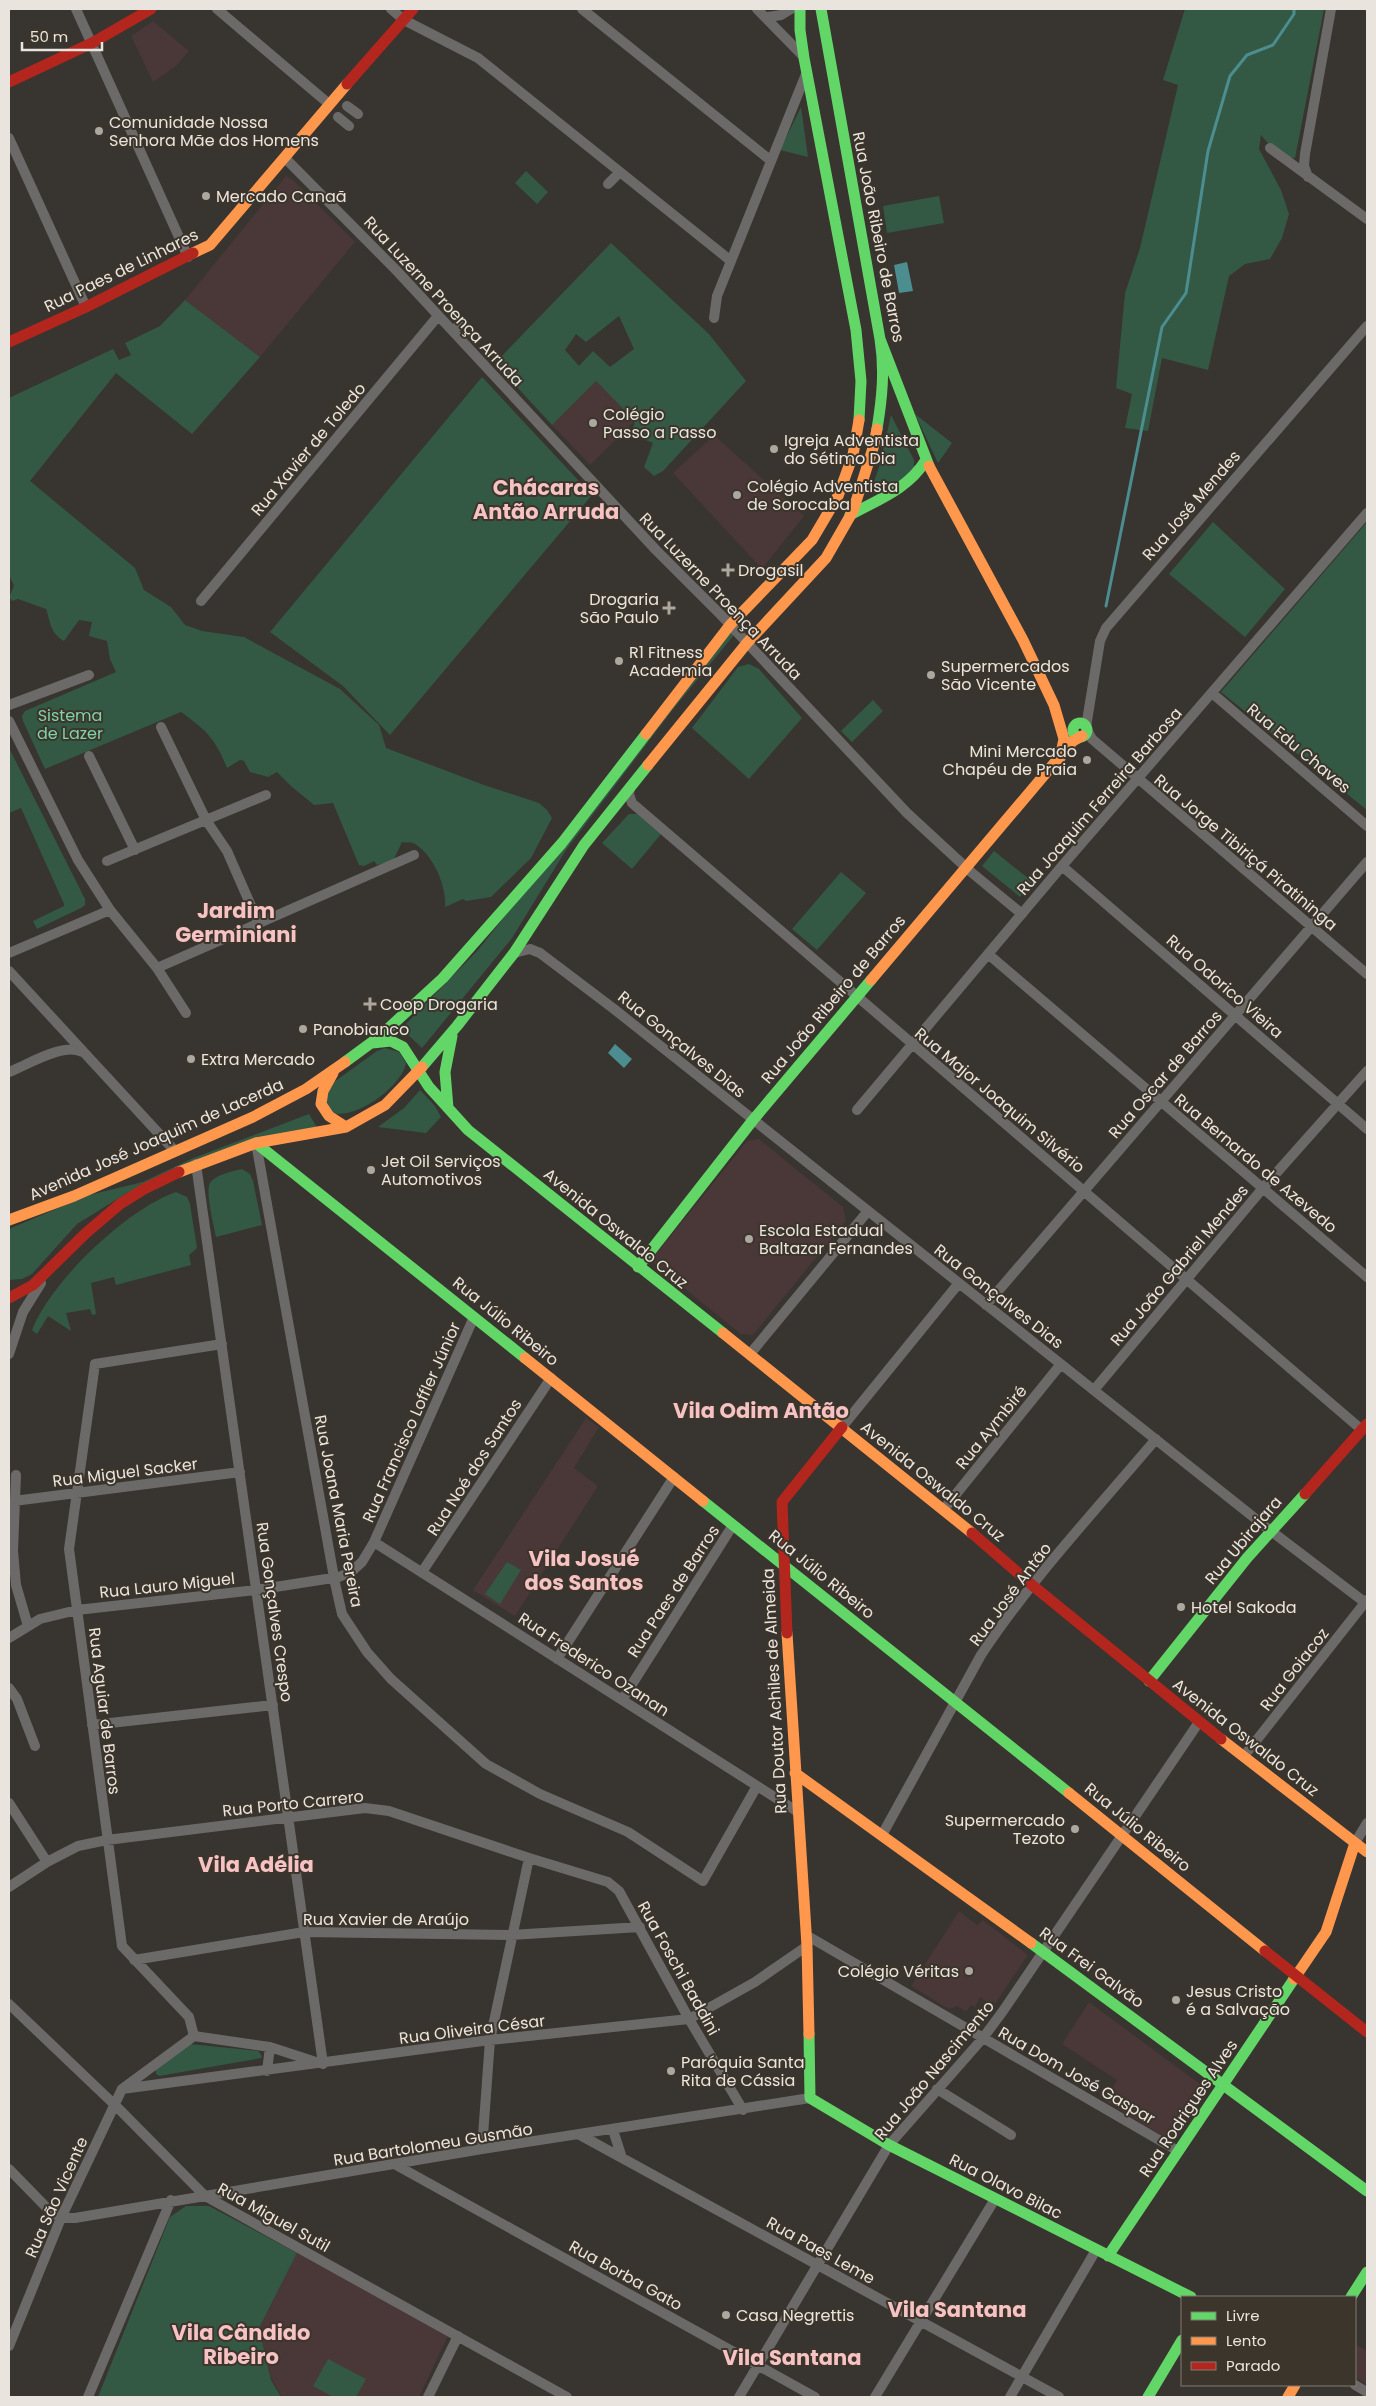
<svg xmlns="http://www.w3.org/2000/svg" width="1376" height="2406" font-family="Poppins,sans-serif">
	<style>
		.education { fill: #4a3738 }
		.green { fill: #335945; fill-rule: evenodd }
		.water { fill: #4c8d90 }
		.lines { fill: none; stroke-linecap: round; stroke-linejoin: round }
		.stream { stroke: #4c8d90; stroke-width: 3 }
		.street { stroke: #6c6a68; stroke-width: 10 }
		.fast { stroke: #63d668; stroke-width: 11 }
		.slow { stroke: #ff974d; stroke-width: 11 }
		.jam { stroke: #b3261e; stroke-width: 11 }
		.poi-dot { fill: #aba7a1; stroke: #3c352b; stroke-width: 2 }
		.labels { text-anchor: middle; stroke-width: 4; stroke-linejoin: round; paint-order: stroke }
		.poi-label { font-size: 16px; fill: #e9e5de; stroke: #3c352b; text-anchor: start }
		.street-label { font-size: 16px; fill: #e9e5de; stroke: #3c352b }
		.park-label { font-size: 16px; fill: #7ed3a9; stroke: #3c352b }
		.district-label { font-size: 21px; font-weight: bold; fill: #f6c2c3; stroke: #3c352b }
	</style>
	<rect width="100%" height="100%" fill="#38342f"/>
	<!-- education -->
	<path class="education" d="M 153,21 L 189,51 L 176,66 L 153,82 L 131,36 Z
		M 286,176 L 293,180 L 355,242 L 260,357 L 185,300 Z
		M 596,381 L 635,421 L 590,465 L 552,425 Z
		M 714,435 L 804,516 L 762,569 L 673,473 Z
		M 759,1139 L 843,1207 L 846,1221 L 753,1335 L 741,1334 L 654,1264 L 653,1258 L 747,1141 Z
		M 586,1418 L 599,1427 L 574,1468 L 598,1486 L 515,1616 L 473,1590 Z
		M 959,1911 L 977,1925 L 983,1920 L 1028,1955 L 995,2004 L 993,2001 L 989,2004 L 980,1997 L 975,2007 L 971,2005 L 966,2012 L 957,2006 L 949,2009 L 911,1986 Z
		M 1089,2002 L 1204,2087 L 1205,2094 L 1173,2142 L 1105,2101 L 1117,2080 L 1062,2044 Z
		M 297,2253 L 448,2336 L 419,2397 L 282,2397 L 271,2378 L 259,2328 Z
		M 1355,2344 L 1367,2351 L 1367,2385 L 1355,2377 Z"/>
	<!-- green -->
	<path class="green" d="M 1185,9 L 1324,9 L 1295,158 C 1280,157 1269,145 1261,135 L 1259,149 L 1281,190 L 1289,214 L 1282,238 L 1270,259 L 1245,264 L 1229,276 L 1208,370 L 1162,358 L 1148,431 L 1125,428 L 1132,394 L 1116,388 L 1125,293 L 1140,248 L 1178,85 L 1163,80 Z
		M 801,107 L 808,157 L 780,150 Z
		M 526,171 L 548,192 L 537,204 L 515,183 Z
		M 939,196 L 944,223 L 887,233 L 883,206 Z
		M 611,243 L 709,334 L 746,381 L 663,471 L 654,476 L 644,467 L 653,443 L 631,434 L 635,421 L 596,381 L 552,425 L 495,363 ZM 619,316 L 634,349 L 610,367 L 593,351 L 579,366 L 565,350 L 576,334 L 586,342 Z
		M 185,300 L 260,357 L 192,434 L 116,373 L 30,481 L 135,568 L 144,590 L 171,607 L 185,625 L 202,631 L 244,637 L 340,689 L 379,725 L 386,748 L 484,785 L 539,803 L 547,810 L 552,818 L 531,858 L 491,897 L 466,901 L 463,899 L 445,907 C 447,886 432,852 413,843 C 410,842 405,843 402,842 L 393,861 L 377,865 L 374,861 L 364,866 L 359,865 L 333,803 L 314,805 L 291,786 L 277,772 L 268,777 L 250,772 L 244,761 L 240,760 L 227,768 C 215,738 207,731 181,712 L 45,769 L 23,721 L 22,716 L 25,711 L 116,672 L 110,659 L 107,641 L 89,636 L 92,622 L 79,620 L 64,641 C 50,633 51,623 46,609 L 18,599 L 12,601 L 9,597 L 14,586 L 9,575 L 9,398 L 113,349 L 119,360 L 131,355 L 125,343 L 160,326 Z
		M 482,377 L 592,495 L 390,735 L 343,686 L 270,632 Z
		M 915,414 L 952,443 L 938,463 Z
		M 891,415 L 914,460 L 914,471 L 905,480 L 870,494 L 880,464 Z
		M 1213,522 L 1285,589 L 1245,637 L 1169,574 Z
		M 1367,522 L 1367,810 L 1221,692 Z
		M 731,632 L 734,635 L 674,708 L 566,850 L 512,938 L 422,1048 L 403,1030 L 403,1027 L 478,950 Z
		M 749,664 L 759,669 L 802,718 L 749,779 L 692,728 L 738,667 Z
		M 873,700 L 883,711 L 852,742 L 841,731 Z
		M 9,748 L 85,899 L 85,905 L 81,908 L 37,929 L 33,921 L 64,906 L 64,904 L 21,808 L 9,813 Z
		M 629,814 L 637,814 L 661,834 L 632,869 L 602,843 Z
		M 994,851 L 1034,883 L 1020,897 L 982,866 Z
		M 841,872 L 866,893 L 817,950 L 792,929 Z
		M 385,1048 L 399,1052 L 406,1063 C 402,1087 353,1122 330,1112 L 324,1094 L 334,1082 L 377,1051 Z
		M 420,1090 L 435,1106 L 441,1117 L 426,1133 L 378,1127 L 404,1108 Z
		M 309,1114 L 319,1131 L 285,1136 L 127,1193 L 77,1224 L 32,1274 L 22,1279 L 9,1280 L 9,1229 L 89,1195 L 143,1182 L 191,1159 Z
		M 242,1169 L 250,1174 L 253,1181 L 262,1225 L 216,1237 C 214,1226 205,1193 210,1183 C 215,1175 233,1171 242,1169 Z
		M 176,1192 L 187,1197 L 190,1204 L 197,1248 L 189,1255 L 191,1265 L 116,1285 L 114,1277 L 91,1283 L 96,1314 L 92,1315 L 90,1309 L 66,1313 L 71,1331 L 48,1316 L 37,1334 L 32,1330 C 51,1281 127,1209 176,1192 Z
		M 507,1562 L 521,1570 L 500,1604 L 485,1594 Z
		M 190,2044 L 258,2051 L 262,2056 L 261,2058 L 159,2076 L 156,2074 L 156,2068 Z
		M 186,2206 L 209,2206 L 297,2253 L 259,2328 L 271,2380 L 281,2397 L 98,2397 L 170,2217 Z
		M 328,2359 L 366,2379 L 356,2397 L 333,2397 L 313,2386 Z"/>
	<!-- water -->
	<path class="water" d="M 907,262 L 913,291 L 899,293 L 894,265 Z
		M 615,1044 L 632,1059 L 624,1068 L 608,1053 Z"/>
	<g class="lines">
		<!-- stream -->
		<path class="stream" d="M 1106,606 L 1162,327 L 1186,293 L 1208,151 L 1230,76 L 1247,55 L 1273,45 L 1294,14 L 1294,9"/>
		<!-- street -->
		<path class="street" d="M 76,9 L 188,257
			M 217,9 L 329,104
			M 391,9 L 404,20 L 478,58 L 731,261
			M 582,9 L 770,160
			M 757,9 L 804,57
			M 768,17 L 781,15 L 791,9
			M 347,106 L 358,114
			M 338,117 L 349,126
			M 9,138 L 86,307
			M 1270,148 L 1367,219
			M 285,158 L 397,271 L 656,550 L 721,615 L 907,813 L 971,872 L 1022,914
			M 1308,177 L 1304,166 L 1305,154 L 1331,9
			M 608,184 L 619,173
			M 714,318 L 717,296 L 806,74
			M 453,331 L 460,324
			M 201,601 L 438,316
			M 1212,693 L 1367,826
			M 9,705 L 89,675
			M 9,721 L 78,860 L 110,910 L 157,968 L 186,1013
			M 161,727 L 206,820 L 227,851 L 259,924
			M 1086,727 L 1100,641 L 1106,628 L 1367,326
			M 1087,730 L 1092,739 L 1367,974
			M 89,756 L 135,850
			M 630,787 L 629,794 L 632,803 L 1362,1430
			M 107,861 L 266,795
			M 1062,866 L 1367,1129
			M 9,953 L 110,910
			M 514,953 L 530,949 L 540,953 L 614,1009 L 1271,1531 L 1367,1604
			M 988,954 L 1367,1277
			M 157,968 L 414,855
			M 9,971 L 174,1150
			M 9,1072 C 27,1065 64,1042 82,1052
			M 857,1110 L 1062,866 L 1367,513
			M 256,1143 L 335,1583 L 342,1614 L 367,1652 L 391,1679 L 486,1764 L 540,1794 L 628,1832 L 703,1881 L 757,1786
			M 196,1164 L 323,2064
			M 986,1305 L 1367,862
			M 9,1354 L 23,1312 L 41,1283
			M 750,1354 L 868,1211
			M 1094,1390 L 1263,1188 L 1367,1071
			M 842,1427 L 959,1283
			M 16,1475 L 13,1551 L 16,1585 L 28,1626
			M 14,1501 L 240,1472
			M 944,1509 L 1061,1364
			M 374,1542 L 798,1812
			M 422,1572 L 551,1378
			M 9,1638 L 40,1619 L 77,1610 L 256,1590 L 339,1577 L 352,1571 L 362,1562 L 374,1542 L 474,1317
			M 557,1659 L 674,1477
			M 9,1688 L 17,1699 L 35,1746
			M 622,1700 L 733,1525
			M 92,1725 L 273,1705
			M 1244,1756 L 1367,1600
			M 9,1803 L 47,1862
			M 882,1835 L 981,1655 C 1032,1578 1096,1510 1156,1439
			M 1355,1843 L 1367,1823
			M 9,1887 L 47,1862 L 78,1846 L 107,1840 L 365,1808 L 389,1811 L 529,1858 L 608,1882 L 619,1891 L 689,2019 L 743,2110
			M 806,1935 L 1178,2151
			M 134,1960 L 304,1932 L 511,1935 L 640,1927
			M 9,2004 L 118,2108 L 205,2196 L 567,2397
			M 194,2036 L 189,2017 L 122,1946 L 69,1549 L 95,1364 L 222,1344
			M 267,2071 L 270,2047
			M 122,2089 L 490,2040 L 689,2019 L 755,1982 L 807,1946
			M 937,2089 L 1011,2135
			M 613,2130 L 622,2158
			M 580,2135 L 1059,2397
			M 482,2149 L 490,2040 L 529,1858
			M 396,2165 L 815,2397
			M 9,2169 L 47,2208 L 61,2218
			M 61,2218 L 75,2218 L 482,2149 L 810,2098
			M 9,2346 L 61,2218 L 122,2089 L 194,2036 L 270,2047 L 319,2063
			M 1355,2385 L 1367,2392
			M 88,2397 L 171,2200
			M 428,2397 L 458,2336
			M 739,2397 L 889,2145 L 983,2038 L 1003,2011 L 1199,1722
			M 875,2397 L 995,2199
			M 1010,2397 L 1096,2250"/>
		<!-- fast -->
		<path class="fast" d="M 800,9 L 800,30 L 804,58 L 856,330 L 861,381 L 859,420
			M 821,9 L 880,339 L 929,466
			M 877,429 C 882,399 885,370 880,339
			M 850,515 C 879,499 908,489 926,460
			M1073 730a7 7 0 1 1 14 0a7 7 0 1 1-14 0Z
			M 372,1043 L 391,1041 L 403,1047 L 429,1087 L 468,1130 L 723,1333
			M 345,1062 L 379,1037 L 443,978 L 562,843 L 646,734
			M 422,1067 L 457,1026 L 514,953 L 584,845 L 648,765
			M 448,1108 L 445,1072 L 452,1036
			M 256,1143 L 525,1358
			M 638,1267 L 753,1120 L 871,980
			M 703,1501 L 1069,1793
			M 1149,1681 L 1247,1558 L 1305,1494
			M 1031,1943 L 1367,2191
			M 809,2034 L 810,2098 L 889,2145 L 1191,2297
			M 1108,2256 L 1294,1979
			M 1351,2297 L 1367,2272
			M 1148,2397 L 1182,2340"/>
		<!-- slow -->
		<path class="slow" d="M 193,253 L 210,245 L 347,84
			M 929,466 L 1023,640 L 1054,705 L 1064,739 L 1060,758
			M 646,734 L 730,625 L 812,540 L 838,496 L 853,455 L 859,420
			M 648,765 L 747,643 L 826,558 L 853,511 L 873,448 L 877,429
			M 871,980 L 1073,741 L 1082,736
			M 333,1073 L 323,1091 L 321,1104 L 329,1116 L 346,1127
			M 179,1172 L 256,1143 L 346,1127 L 385,1105 L 422,1067
			M 9,1220 L 74,1196 L 253,1117 L 306,1089 L 345,1062
			M 723,1333 L 972,1533
			M 525,1358 L 703,1501
			M 787,1633 L 807,1946 L 809,2034
			M 1221,1739 L 1367,1852
			M 795,1773 L 1031,1943
			M 1069,1793 L 1265,1951
			M 1294,1979 L 1326,1932 L 1355,1843
			M 1288,2397 L 1295,2385"/>
		<!-- jam -->
		<path class="jam" d="M 9,82 L 92,43 L 151,9
			M 347,84 L 413,9
			M 9,342 L 86,307 L 193,253
			M 9,1298 L 33,1285 L 86,1233 L 120,1204 L 144,1189 L 179,1172
			M 1305,1494 L 1367,1424
			M 972,1533 L 1032,1585 L 1221,1739
			M 787,1633 L 782,1502 L 842,1427
			M 1265,1951 L 1367,2032"/>
	</g>
	<!-- markers -->
	<g class="poi-dot">
		<circle cx="99" cy="131" r="5"/>
		<circle cx="206" cy="196" r="5"/>
		<circle cx="593" cy="423" r="5"/>
		<circle cx="774" cy="449" r="5"/>
		<circle cx="737" cy="495" r="5"/>
		<path d="M725.5 562.5h5v5h5v5h-5v5h-5v-5h-5v-5h5z"/>
		<path d="M666.5 600.5h5v5h5v5h-5v5h-5v-5h-5v-5h5z"/>
		<circle cx="619" cy="661" r="5"/>
		<circle cx="931" cy="675" r="5"/>
		<circle cx="1087" cy="760" r="5"/>
		<path d="M367.5 996.5h5v5h5v5h-5v5h-5v-5h-5v-5h5z"/>
		<circle cx="303" cy="1029" r="5"/>
		<circle cx="191" cy="1059" r="5"/>
		<circle cx="371" cy="1170" r="5"/>
		<circle cx="749" cy="1239" r="5"/>
		<circle cx="1181" cy="1607" r="5"/>
		<circle cx="1075" cy="1829" r="5"/>
		<circle cx="969" cy="1971" r="5"/>
		<circle cx="1176" cy="2000" r="5"/>
		<circle cx="671" cy="2071" r="5"/>
		<circle cx="726" cy="2315" r="5"/>
	</g>
	<g class="labels">
		<!-- poi labels -->
		<g class="poi-label">
			<text x="109" y="128">Comunidade Nossa<tspan x="109" dy="18">Senhora Mãe dos Homens</tspan></text>
			<text x="216" y="202">Mercado Canaã</text>
			<text x="603" y="420">Colégio<tspan x="603" dy="18">Passo a Passo</tspan></text>
			<text x="784" y="446">Igreja Adventista<tspan x="784" dy="18">do Sétimo Dia</tspan></text>
			<text x="747" y="492">Colégio Adventista<tspan x="747" dy="18">de Sorocaba</tspan></text>
			<text x="738" y="576">Drogasil</text>
			<text x="659" y="605" text-anchor="end">Drogaria<tspan x="659" dy="18">São Paulo</tspan></text>
			<text x="629" y="658">R1 Fitness<tspan x="629" dy="18">Academia</tspan></text>
			<text x="941" y="672">Supermercados<tspan x="941" dy="18">São Vicente</tspan></text>
			<text x="1077" y="757" text-anchor="end">Mini Mercado<tspan x="1077" dy="18">Chapéu de Praia</tspan></text>
			<text x="380" y="1010">Coop Drogaria</text>
			<text x="313" y="1035">Panobianco</text>
			<text x="201" y="1065">Extra Mercado</text>
			<text x="381" y="1167">Jet Oil Serviços<tspan x="381" dy="18">Automotivos</tspan></text>
			<text x="759" y="1236">Escola Estadual<tspan x="759" dy="18">Baltazar Fernandes</tspan></text>
			<text x="1191" y="1613">Hotel Sakoda</text>
			<text x="1065" y="1826" text-anchor="end">Supermercado<tspan x="1065" dy="18">Tezoto</tspan></text>
			<text x="959" y="1977" text-anchor="end">Colégio Véritas</text>
			<text x="1186" y="1997">Jesus Cristo<tspan x="1186" dy="18">é a Salvação</tspan></text>
			<text x="681" y="2068">Paróquia Santa<tspan x="681" dy="18">Rita de Cássia</tspan></text>
			<text x="736" y="2321">Casa Negrettis</text>
		</g>
		<!-- street labels -->
		<g class="street-label">
			<text transform="translate(879 237) rotate(79)" y="6">Rua João Ribeiro de Barros</text>
			<text transform="translate(121 270) rotate(-26)" y="6">Rua Paes de Linhares</text>
			<text transform="translate(444 301) rotate(47)" y="6">Rua Luzerne Proença Arruda</text>
			<text transform="translate(308 449) rotate(-50)" y="6">Rua Xavier de Toledo</text>
			<text transform="translate(1191 505) rotate(-49)" y="6">Rua José Mendes</text>
			<text transform="translate(721 596) rotate(46)" y="6">Rua Luzerne Proença Arruda</text>
			<text transform="translate(1299 748) rotate(40)" y="6">Rua Edu Chaves</text>
			<text transform="translate(1099 801) rotate(-49)" y="6">Rua Joaquim Ferreira Barbosa</text>
			<text transform="translate(1246 852) rotate(40)" y="6">Rua Jorge Tibiriçá Piratininga</text>
			<text transform="translate(1225 986) rotate(41)" y="6">Rua Odorico Vieira</text>
			<text transform="translate(833 999) rotate(-50)" y="6">Rua João Ribeiro de Barros</text>
			<text transform="translate(682 1044) rotate(39)" y="6">Rua Gonçalves Dias</text>
			<text transform="translate(1165 1074) rotate(-49)" y="6">Rua Oscar de Barros</text>
			<text transform="translate(1000 1100) rotate(40)" y="6">Rua Major Joaquim Silvério</text>
			<text transform="translate(156 1139) rotate(-24)" y="6">Avenida José Joaquim de Lacerda</text>
			<text transform="translate(1256 1163) rotate(40)" y="6">Rua Bernardo de Azevedo</text>
			<text transform="translate(616 1228) rotate(39)" y="6">Avenida Oswaldo Cruz</text>
			<text transform="translate(1179 1265) rotate(-50)" y="6">Rua João Gabriel Mendes</text>
			<text transform="translate(999 1296) rotate(38)" y="6">Rua Gonçalves Dias</text>
			<text transform="translate(506 1321) rotate(39)" y="6">Rua Júlio Ribeiro</text>
			<text transform="translate(411 1422) rotate(-66)" y="6">Rua Francisco Loffler Júnior</text>
			<text transform="translate(991 1427) rotate(-51)" y="6">Rua Aymbiré</text>
			<text transform="translate(474 1467) rotate(-57)" y="6">Rua Noé dos Santos</text>
			<text transform="translate(125 1472) rotate(-7)" y="6">Rua Miguel Sacker</text>
			<text transform="translate(933 1481) rotate(39)" y="6">Avenida Oswaldo Cruz</text>
			<text transform="translate(339 1511) rotate(79)" y="6">Rua Joana Maria Pereira</text>
			<text transform="translate(1243 1540) rotate(-50)" y="6">Rua Ubirajara</text>
			<text transform="translate(822 1574) rotate(39)" y="6">Rua Júlio Ribeiro</text>
			<text transform="translate(167 1585) rotate(-6)" y="6">Rua Lauro Miguel</text>
			<text transform="translate(673 1591) rotate(-57)" y="6">Rua Paes de Barros</text>
			<text transform="translate(1010 1594) rotate(-53)" y="6">Rua José Antão</text>
			<text transform="translate(275 1612) rotate(82)" y="6">Rua Gonçalves Crespo</text>
			<text transform="translate(594 1664) rotate(33)" y="6">Rua Frederico Ozanan</text>
			<text transform="translate(1294 1669) rotate(-52)" y="6">Rua Goiacoz</text>
			<text transform="translate(774 1691) rotate(-93)" y="6">Rua Doutor Achiles de Almeida</text>
			<text transform="translate(105 1711) rotate(83)" y="6">Rua Aguiar de Barros</text>
			<text transform="translate(1246 1737) rotate(38)" y="6">Avenida Oswaldo Cruz</text>
			<text transform="translate(293 1803) rotate(-6)" y="6">Rua Porto Carrero</text>
			<text transform="translate(1138 1827) rotate(39)" y="6">Rua Júlio Ribeiro</text>
			<text x="386" y="1925">Rua Xavier de Araújo</text>
			<text transform="translate(1092 1967) rotate(36)" y="6">Rua Frei Galvão</text>
			<text transform="translate(679 1968) rotate(61)" y="6">Rua Foschi Baddini</text>
			<text transform="translate(472 2029) rotate(-7)" y="6">Rua Oliveira César</text>
			<text transform="translate(934 2070) rotate(-50)" y="6">Rua João Nascimento</text>
			<text transform="translate(1077 2075) rotate(30)" y="6">Rua Dom José Gaspar</text>
			<text transform="translate(1188 2108) rotate(-56)" y="6">Rua Rodrigues Alves</text>
			<text transform="translate(433 2144) rotate(-9)" y="6">Rua Bartolomeu Gusmão</text>
			<text transform="translate(1006 2186) rotate(27)" y="6">Rua Olavo Bilac</text>
			<text transform="translate(56 2197) rotate(-66)" y="6">Rua São Vicente</text>
			<text transform="translate(274 2217) rotate(29)" y="6">Rua Miguel Sutil</text>
			<text transform="translate(821 2250) rotate(29)" y="6">Rua Paes Leme</text>
			<text transform="translate(626 2275) rotate(29)" y="6">Rua Borba Gato</text>
		</g>
		<!-- park labels -->
		<g class="park-label">
			<text x="70" y="721">Sistema<tspan x="70" dy="18">de Lazer</tspan></text>
		</g>
		<!-- district labels -->
		<g class="district-label">
			<text x="546" y="495">Chácaras<tspan x="546" dy="24">Antão Arruda</tspan></text>
			<text x="236" y="918">Jardim<tspan x="236" dy="24">Germiniani</tspan></text>
			<text x="761" y="1418">Vila Odim Antão</text>
			<text x="584" y="1566">Vila Josué<tspan x="584" dy="24">dos Santos</tspan></text>
			<text x="256" y="1872">Vila Adélia</text>
			<text x="957" y="2317">Vila Santana</text>
			<text x="241" y="2340">Vila Cândido<tspan x="241" dy="24">Ribeiro</tspan></text>
			<text x="792" y="2365">Vila Santana</text>
		</g>
	</g>
	<!-- border -->
	<rect width="1376" height="2406" fill="none" stroke="#e9e5de" stroke-width="20"/>
	<!-- legend -->
	<rect x="1181" y="2296" width="175" height="90" fill="#3c352b" stroke="#817b73"/>
	<rect x="1191" y="2312" width="25" height="8" fill="#63d668" stroke="#817b73"/>
	<text x="1226" y="2321" font-size="15" fill="#e9e5de">Livre</text>
	<rect x="1191" y="2337" width="25" height="8" fill="#ff974d" stroke="#817b73"/>
	<text x="1226" y="2346" font-size="15" fill="#e9e5de">Lento</text>
	<rect x="1191" y="2362" width="25" height="8" fill="#b3261e" stroke="#817b73"/>
	<text x="1226" y="2371" font-size="15" fill="#e9e5de">Parado</text>
	<!-- scale -->
	<path d="M22 42v8h80v-8" fill="none" stroke="#e9e5de" stroke-width="2.5"/>
	<text x="30" y="42" font-size="15" fill="#e9e5de" stroke="#3c352b" stroke-width="4" paint-order="stroke">50 m</text>
</svg>
